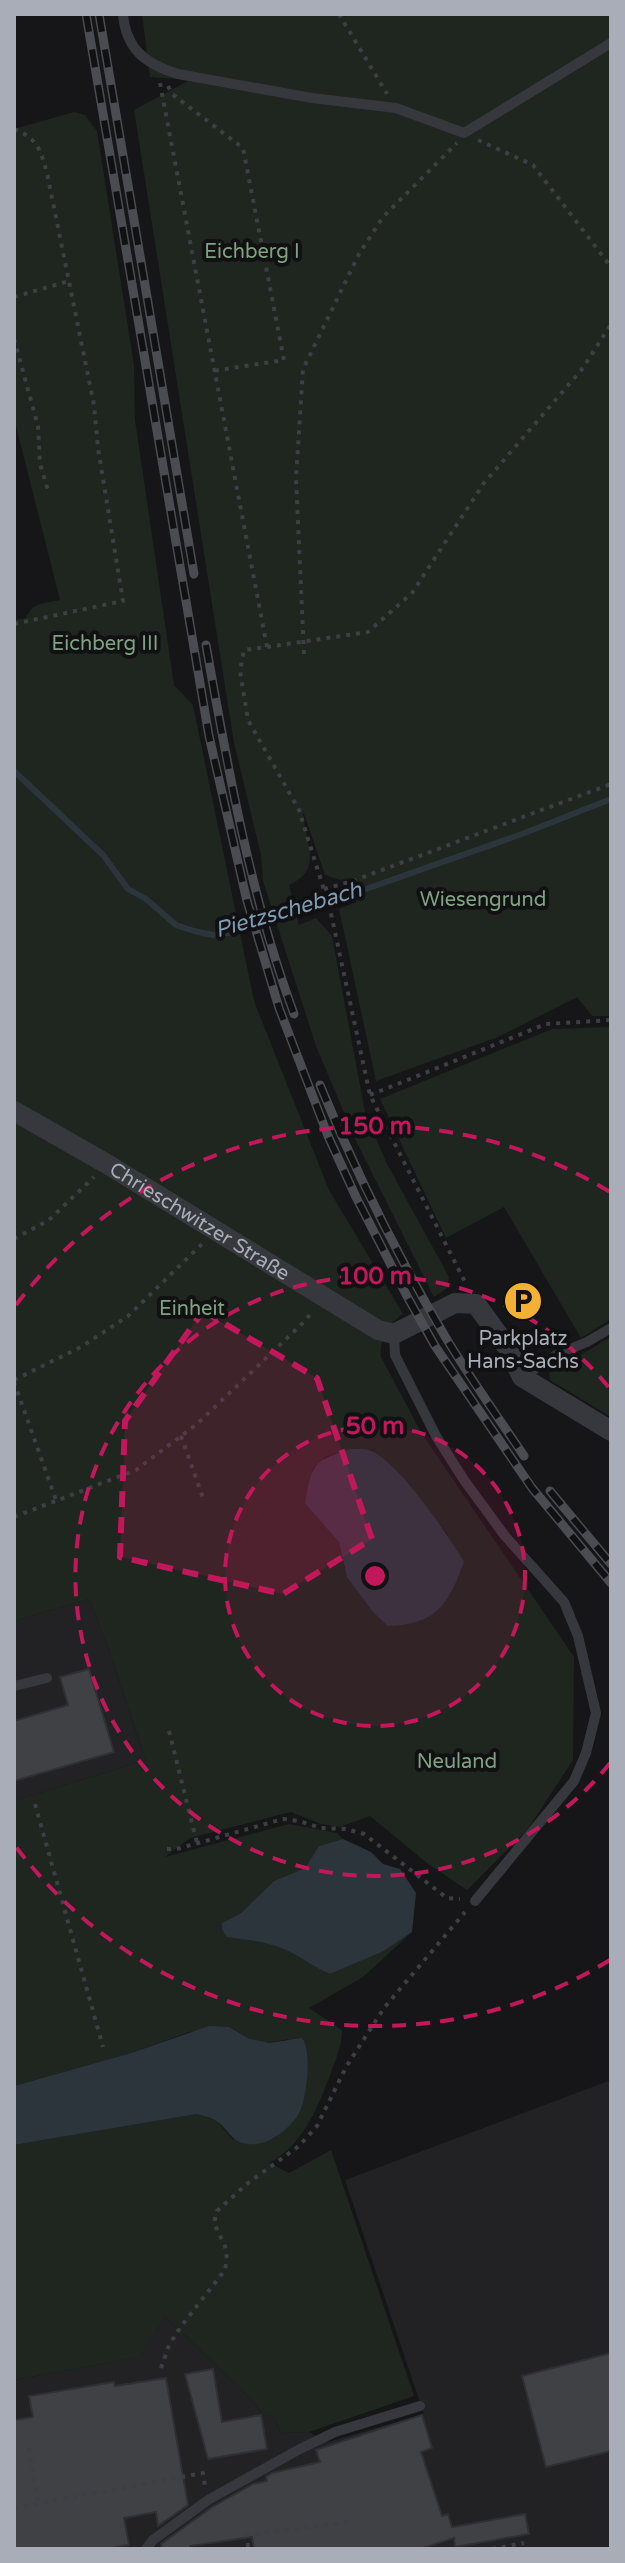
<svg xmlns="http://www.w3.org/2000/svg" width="625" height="2563" font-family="'Varela Round',sans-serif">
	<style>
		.built { fill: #222225 }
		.green { fill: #1e261f; fill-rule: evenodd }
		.water { fill: #2c353c }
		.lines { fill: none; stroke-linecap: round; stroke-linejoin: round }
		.stream { stroke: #2c353c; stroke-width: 6 }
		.building { fill: #404145; stroke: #303034; stroke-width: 2 }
		.path { stroke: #3d3f44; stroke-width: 4; stroke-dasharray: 4 6; stroke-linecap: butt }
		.lane { stroke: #37383d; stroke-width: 10 }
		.street { stroke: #37383d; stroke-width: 20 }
		.rail-casing { stroke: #4a4c52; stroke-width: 9 }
		.rail { stroke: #111113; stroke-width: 6; stroke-dasharray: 18; stroke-linecap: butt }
		.marked { fill: #c2185b; fill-opacity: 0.2; stroke: #c2185b; stroke-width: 6; stroke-dasharray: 16 10; stroke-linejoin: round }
		.ring { fill: none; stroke: #c2185b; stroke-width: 4; stroke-dasharray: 14 10 }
		.labels { text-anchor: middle; stroke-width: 8; stroke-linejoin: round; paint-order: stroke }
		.park-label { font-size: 20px; fill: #7fa381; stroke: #111113 }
		.street-label { font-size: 20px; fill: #a8adb8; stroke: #111113 }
		.poi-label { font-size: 20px; fill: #a8adb8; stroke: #111113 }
		.water-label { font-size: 22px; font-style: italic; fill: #7f9bb3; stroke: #111113 }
		.centre { fill: #c2185b; stroke: #111113; stroke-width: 4 }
		.ring-label { font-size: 24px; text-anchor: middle; font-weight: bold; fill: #c2185b; stroke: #111113; stroke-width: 8; stroke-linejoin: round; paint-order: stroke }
	</style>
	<rect width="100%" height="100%" fill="#161618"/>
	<!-- built -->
	<path class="built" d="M 89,1599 L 107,1644 L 146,1760 L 14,1801 L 14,1621 Z
		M 611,2080 L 611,2549 L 14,2549 L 14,2380 L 138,2357 L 165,2316 L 249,2397 L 263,2414 L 273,2414 L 281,2433 L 309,2432 L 328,2442 L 424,2414 L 345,2180 Z"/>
	<!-- green -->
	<path class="green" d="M 142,14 L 611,14 L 611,1016 L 592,1016 L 577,997 L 498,1037 L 376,1081 L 339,909 L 356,902 L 349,878 L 340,880 L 325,875 L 303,811 C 304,842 325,869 289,885 L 299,925 L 316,918 L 332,936 L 365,1112 L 386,1162 L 449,1277 L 447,1288 L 434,1297 L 357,1143 L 316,1046 L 263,881 L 261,855 L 234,743 L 134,110 L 190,80 L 150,77 Z
		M 74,112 L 85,115 L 97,131 L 134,365 L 135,420 L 174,685 L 193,705 L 254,1001 L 329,1190 L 403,1314 C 389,1323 379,1339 381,1357 L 422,1434 L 574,1657 L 573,1760 L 527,1830 L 467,1890 L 427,1863 L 370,1816 L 340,1827 L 321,1824 L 291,1812 L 190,1838 L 165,1857 L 289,1824 L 337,1833 L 343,1839 L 319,1846 L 305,1868 L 274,1881 L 241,1913 L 222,1923 L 222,1930 L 226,1936 C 247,1940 271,1942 290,1952 C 304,1959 315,1968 330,1974 L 384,1951 L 412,1932 L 363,1977 L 309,2008 L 342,2030 C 342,2047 335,2061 329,2078 C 316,2111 302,2146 269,2163 L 289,2173 L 331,2150 L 414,2396 L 309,2432 L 281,2433 L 273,2414 L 263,2414 L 249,2397 L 165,2316 L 139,2357 L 14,2380 L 14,2145 L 197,2114 L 216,2120 L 233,2140 L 289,2039 L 269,2043 L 248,2038 L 229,2027 L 189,2032 L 131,2053 L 14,2086 L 14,1801 L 146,1760 L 107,1644 L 89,1599 L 14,1621 L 14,620 L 26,618 C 33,601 44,604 60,600 L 14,418 L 14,129 ZM 350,1449 L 372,1450 L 397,1472 L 448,1535 L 347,1577 L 339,1542 L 312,1470 L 326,1456 Z
		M 611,1027 L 611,1319 L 581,1338 L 504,1207 L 446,1238 L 380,1099 L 552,1029 Z
		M 611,1337 L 611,1417 L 550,1380 L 549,1373 Z"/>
	<!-- water -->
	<path class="water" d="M 350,1449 C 358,1449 368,1448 374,1452 C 404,1470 446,1532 464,1562 C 448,1605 437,1624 388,1626 L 373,1612 L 347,1577 L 339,1542 L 305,1503 C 312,1465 312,1461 350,1449 Z
		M 343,1839 L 371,1852 L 383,1864 L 400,1869 L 416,1893 L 412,1932 L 384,1951 L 330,1974 C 315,1968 304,1959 290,1952 C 271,1942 247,1940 227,1937 L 222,1930 L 222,1923 L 241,1913 L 274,1881 L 305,1868 L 319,1846 Z
		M 209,2026 L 229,2027 L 248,2038 L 269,2043 L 302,2038 C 312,2050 307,2096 300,2111 C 294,2125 272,2143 256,2144 C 230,2146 231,2130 215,2120 C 210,2117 202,2116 197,2114 L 14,2145 L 14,2086 L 131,2053 Z"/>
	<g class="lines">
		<!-- stream -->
		<path class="stream" d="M 14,771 L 103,855 L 128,889 L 146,899 L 176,925 L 194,931 L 213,935 L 237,932 L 332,901 L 522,834 L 611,799"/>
	</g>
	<!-- building -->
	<path class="building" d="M 89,1669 L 114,1752 L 14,1781 L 14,1721 L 68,1705 L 60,1677 Z
		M 611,2353 L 611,2451 L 546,2467 L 522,2376 Z
		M 213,2369 L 222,2422 L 261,2415 L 267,2449 L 208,2459 L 185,2374 Z
		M 166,2378 L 188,2505 L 158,2526 L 156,2512 L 124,2518 L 129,2545 L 106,2549 L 14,2549 L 14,2420 L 33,2417 L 29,2396 L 114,2382 L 115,2386 Z
		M 422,2415 L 432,2448 L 421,2452 L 442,2516 L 448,2514 L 452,2527 L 525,2514 L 529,2534 L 455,2547 L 454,2538 L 420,2549 L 254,2549 L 252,2537 L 190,2546 L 190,2549 L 162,2549 L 161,2544 L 212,2507 L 253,2484 L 267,2481 L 266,2477 L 272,2473 L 320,2462 L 316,2450 Z"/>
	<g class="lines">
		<!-- path -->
		<path class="path" d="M 339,14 L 387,94
			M 160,83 L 267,647 L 244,650 L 240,671 L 248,720 L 299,810 L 330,909 L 370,1095 L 467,1286
			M 168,86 L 172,94 L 243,148 L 284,360 L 213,371
			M 14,129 C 38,139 40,149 47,173 L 94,405 L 98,448 L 123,601 L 14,624
			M 478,140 L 533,165 L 611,267
			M 14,297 L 69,281
			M 14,339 L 38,426 L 40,464 L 48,490
			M 267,647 L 368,632 L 412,593 L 484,483 L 583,368 L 611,324
			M 304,654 L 296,478 L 303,369 L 359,254 L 383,217 L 457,143
			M 324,889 L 350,882 L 611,784
			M 370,1095 L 546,1024 L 611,1020
			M 14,1239 L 49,1220 L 94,1177
			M 14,1380 L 81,1347 L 128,1316 L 203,1243
			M 14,1382 L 56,1500
			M 181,1436 L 203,1498
			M 14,1517 L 136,1470 L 197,1424 L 306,1320 L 313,1310
			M 169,1731 L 197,1843
			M 35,1804 L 103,2047
			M 167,1849 L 177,1849 L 283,1819 L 299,1821 L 321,1828 L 346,1829 L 364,1834 L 447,1898 L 460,1899
			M 161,2368 L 169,2345 L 182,2325 L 225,2270 L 227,2259 L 225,2246 L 214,2223 L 217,2211 L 248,2183 L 299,2146 L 317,2126 L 346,2067 L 384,2008 L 465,1912
			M 29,2448 L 38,2503
			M 14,2508 L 203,2473 L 205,2486
			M 248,2547 L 247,2535 L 351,2522
			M 492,2549 L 524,2543"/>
		<!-- lane -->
		<path class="lane" d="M 123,14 C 126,49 145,64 178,74 L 312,98 L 396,108 L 464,133 L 611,43
			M 394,1334 L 395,1355 L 436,1436 L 464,1480 L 505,1536 L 564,1602 L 578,1636 L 596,1713 L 586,1753 L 574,1781 L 475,1901
			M 522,1377 L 558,1354 L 587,1342 L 611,1328
			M 14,1686 L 47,1678
			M 146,2549 L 153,2540 L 208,2500 L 298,2450 L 335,2432 L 420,2406"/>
		<!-- street -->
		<path class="street" id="s1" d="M 14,1111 L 107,1164 L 378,1330 L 394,1334 L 455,1303 L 476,1304 L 508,1348 L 522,1377 L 611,1431"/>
		<!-- rail casing -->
		<g class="rail-casing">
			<path id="rail" d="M 86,14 L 209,736 L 247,901 L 279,1008 L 328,1136 L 356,1197 L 408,1298 L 435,1346 L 532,1488 L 611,1583
				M 99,14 L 194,574
				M 206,645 C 228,769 250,895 294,1014
				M 320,1085 C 356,1173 398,1257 446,1338 C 470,1378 498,1417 524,1456
				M 550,1491 L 611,1564"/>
		</g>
		<!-- rail -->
		<use href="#rail" class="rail"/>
	</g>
	<!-- marked area -->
	<path class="marked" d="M 203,1311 L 317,1378 L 372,1539 L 283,1594 L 120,1557 L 125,1421 Z"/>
	<!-- distance rings -->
	<circle cx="375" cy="1576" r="150" fill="#c2185b" fill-opacity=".12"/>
	<g class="ring">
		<circle cx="375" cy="1576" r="150"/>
		<path d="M610 1763A300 300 0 1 1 610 1389"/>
		<path d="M610 1960A450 450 0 0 1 16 1847M16 1305A450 450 0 0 1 610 1192"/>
	</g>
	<!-- icons -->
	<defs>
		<g id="parking-disc" transform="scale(2)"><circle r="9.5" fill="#f2b134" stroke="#111113"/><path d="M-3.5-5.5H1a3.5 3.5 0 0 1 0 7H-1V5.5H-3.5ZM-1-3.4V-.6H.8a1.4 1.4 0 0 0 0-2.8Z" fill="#111"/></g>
	</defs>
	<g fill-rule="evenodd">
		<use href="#parking-disc" x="523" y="1301"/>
	</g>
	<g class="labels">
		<!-- park labels -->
		<g class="park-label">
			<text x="252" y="258">Eichberg I</text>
			<text x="105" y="650">Eichberg III</text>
			<text x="483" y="906">Wiesengrund</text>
			<text x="192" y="1315">Einheit</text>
			<text x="457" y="1768">Neuland</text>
		</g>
		<!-- street labels -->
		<g class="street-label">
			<text dy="7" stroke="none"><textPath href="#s1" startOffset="216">Chrieschwitzer Straße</textPath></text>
		</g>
		<!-- poi labels -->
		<g class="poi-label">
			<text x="523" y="1345">Parkplatz<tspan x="523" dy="23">Hans-Sachs</tspan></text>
		</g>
		<!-- water labels -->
		<g class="water-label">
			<text transform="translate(288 909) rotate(-16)" y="8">Pietzschebach</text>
		</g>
	</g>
	<circle cx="375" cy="1576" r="12" class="centre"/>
	<g class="ring-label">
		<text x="375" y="1134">150 m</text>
		<text x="375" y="1284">100 m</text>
		<text x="375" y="1434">50 m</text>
	</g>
	<!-- border -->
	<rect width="625" height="2563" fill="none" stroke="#a8adb8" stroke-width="32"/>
</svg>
